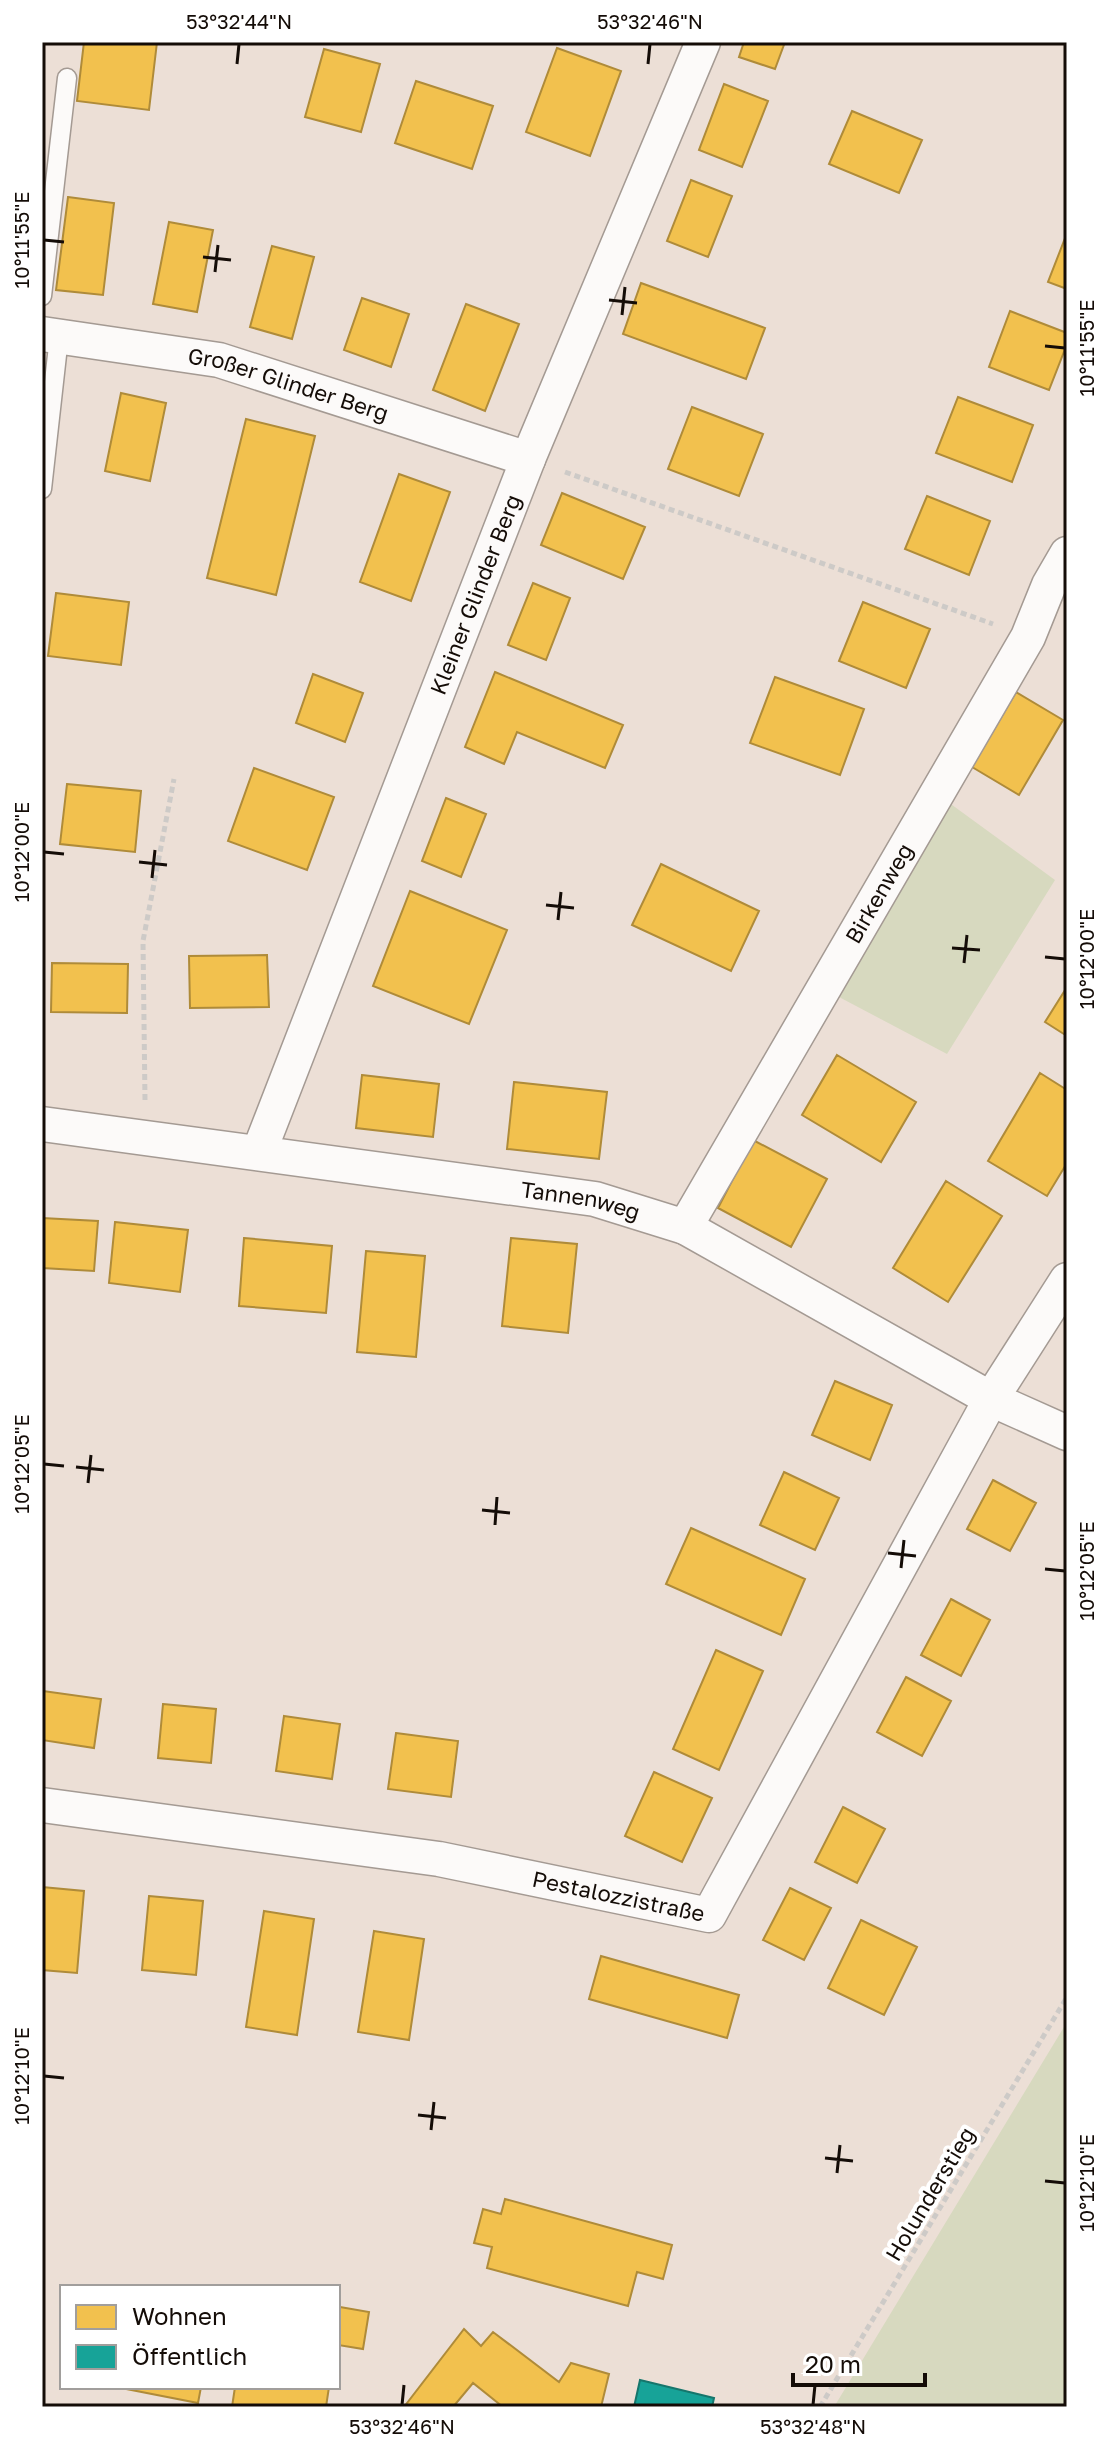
<svg xmlns="http://www.w3.org/2000/svg" width="1109" height="2449" font-family="'Golos Text',sans-serif">
	<style>
		.green { fill: #d7d9bf }
		.homes { fill: #f2c14e; stroke: #af8b39; stroke-width: 2 }
		.public { fill: #17a398; stroke: #16766c; stroke-width: 2 }
		.lines { fill: none; stroke-linecap: round; stroke-linejoin: round }
		.service-casing { stroke: #a49a93; stroke-width: 21 }
		.minor-casing { stroke: #a49a93; stroke-width: 37 }
		.path { stroke: #cdcac7; stroke-width: 5; stroke-dasharray: 6 4; stroke-linecap: butt }
		.service { stroke: #fcfaf9; stroke-width: 18 }
		.minor { stroke: #fcfaf9; stroke-width: 34 }
		.ticks { fill: none; stroke: #140c07; stroke-width: 3 }
		.labels { text-anchor: middle; stroke-width: 8; stroke-linejoin: round; paint-order: stroke }
		.street-label { font-size: 22px; fill: #140c07; stroke: #fff }
		.neatline { fill: none; stroke: #140c07; stroke-width: 3 }
		.ticks-label { font-size: 20px; text-anchor: middle; fill: #140c07 }
	</style>
	<rect width="100%" height="100%" fill="#ecdfd6"/>
	<!-- green -->
	<path class="green" d="M 948,802 L 1055,880 L 947,1054 L 839,997 Z
		M 1067,2022 L 1067,2407 L 834,2407 Z"/>
	<!-- homes -->
	<path class="homes" d="M 84,42 L 157,42 L 149,110 L 77,101 Z
		M 744,42 L 785,42 L 775,69 L 739,57 Z
		M 557,48 L 621,71 L 590,156 L 526,132 Z
		M 324,49 L 380,64 L 361,132 L 305,117 Z
		M 416,81 L 493,106 L 472,169 L 395,143 Z
		M 724,84 L 768,101 L 742,167 L 699,150 Z
		M 852,111 L 922,140 L 899,193 L 829,164 Z
		M 691,180 L 732,196 L 708,257 L 667,241 Z
		M 68,197 L 114,203 L 103,295 L 56,290 Z
		M 169,222 L 213,230 L 197,312 L 153,304 Z
		M 1067,233 L 1067,289 L 1048,282 Z
		M 272,246 L 314,257 L 292,339 L 250,327 Z
		M 641,283 L 765,328 L 746,379 L 623,334 Z
		M 362,298 L 409,314 L 391,367 L 344,350 Z
		M 466,304 L 519,324 L 485,411 L 433,390 Z
		M 1010,311 L 1067,333 L 1067,344 L 1049,390 L 989,367 Z
		M 121,393 L 166,403 L 150,481 L 105,471 Z
		M 958,397 L 1033,425 L 1012,482 L 936,453 Z
		M 692,407 L 763,434 L 739,496 L 668,469 Z
		M 246,419 L 315,436 L 276,595 L 207,578 Z
		M 399,474 L 450,492 L 411,601 L 360,582 Z
		M 562,493 L 645,527 L 623,579 L 541,545 Z
		M 927,496 L 990,521 L 969,575 L 905,549 Z
		M 533,583 L 570,598 L 546,660 L 508,645 Z
		M 56,593 L 129,602 L 121,665 L 48,656 Z
		M 863,602 L 930,629 L 906,688 L 839,661 Z
		M 495,672 L 623,725 L 605,768 L 517,732 L 504,764 L 465,747 Z
		M 313,674 L 363,693 L 345,742 L 296,723 Z
		M 775,677 L 864,709 L 840,775 L 750,743 Z
		M 1016,692 L 1063,720 L 1019,795 L 972,767 Z
		M 254,768 L 334,797 L 307,870 L 228,841 Z
		M 67,784 L 141,791 L 135,852 L 60,844 Z
		M 446,798 L 486,814 L 461,877 L 422,861 Z
		M 661,864 L 759,911 L 731,971 L 632,925 Z
		M 410,891 L 507,930 L 469,1024 L 373,986 Z
		M 267,955 L 269,1007 L 190,1008 L 189,956 Z
		M 52,963 L 128,964 L 127,1013 L 51,1012 Z
		M 1067,987 L 1067,1036 L 1045,1022 Z
		M 837,1055 L 916,1102 L 881,1162 L 802,1115 Z
		M 1040,1073 L 1067,1090 L 1067,1163 L 1047,1196 L 988,1161 Z
		M 362,1075 L 439,1084 L 433,1137 L 356,1128 Z
		M 514,1082 L 607,1092 L 599,1159 L 507,1149 Z
		M 753,1140 L 827,1179 L 791,1247 L 718,1208 Z
		M 946,1181 L 1002,1216 L 948,1302 L 893,1268 Z
		M 42,1218 L 98,1221 L 94,1271 L 42,1268 Z
		M 115,1222 L 188,1230 L 180,1292 L 109,1283 Z
		M 244,1238 L 332,1246 L 326,1313 L 239,1306 Z
		M 511,1238 L 577,1244 L 568,1333 L 502,1326 Z
		M 366,1251 L 425,1256 L 416,1357 L 357,1352 Z
		M 835,1381 L 892,1405 L 870,1460 L 812,1435 Z
		M 784,1472 L 839,1498 L 815,1550 L 760,1525 Z
		M 993,1480 L 1036,1503 L 1010,1551 L 967,1529 Z
		M 691,1528 L 805,1579 L 781,1635 L 666,1584 Z
		M 951,1599 L 990,1620 L 961,1676 L 921,1655 Z
		M 716,1650 L 763,1671 L 719,1770 L 673,1749 Z
		M 906,1677 L 951,1701 L 922,1756 L 877,1732 Z
		M 43,1691 L 101,1699 L 94,1748 L 42,1740 Z
		M 163,1704 L 216,1709 L 211,1763 L 158,1758 Z
		M 284,1716 L 340,1724 L 332,1779 L 276,1771 Z
		M 396,1733 L 458,1741 L 451,1797 L 388,1789 Z
		M 654,1772 L 712,1798 L 682,1862 L 625,1836 Z
		M 843,1807 L 885,1829 L 857,1883 L 815,1862 Z
		M 42,1887 L 84,1891 L 77,1973 L 42,1970 Z
		M 790,1888 L 831,1908 L 804,1960 L 763,1940 Z
		M 149,1896 L 203,1901 L 196,1975 L 142,1970 Z
		M 264,1911 L 314,1919 L 297,2035 L 246,2027 Z
		M 861,1920 L 917,1947 L 884,2015 L 828,1988 Z
		M 374,1931 L 424,1939 L 409,2040 L 358,2032 Z
		M 601,1956 L 739,1995 L 727,2038 L 589,1999 Z
		M 505,2199 L 672,2245 L 663,2279 L 637,2272 L 628,2306 L 487,2268 L 492,2247 L 474,2243 L 483,2209 L 501,2214 Z
		M 340,2307 L 369,2312 L 363,2349 L 338,2345 Z
		M 464,2329 L 481,2346 L 493,2332 L 559,2382 L 571,2363 L 609,2374 L 601,2407 L 503,2407 L 473,2383 L 453,2407 L 404,2407 Z
		M 116,2387 L 201,2387 L 198,2403 Z
		M 235,2387 L 329,2387 L 326,2407 L 232,2407 Z"/>
	<!-- public -->
	<path class="public" d="M 640,2380 L 714,2398 L 712,2407 L 634,2407 Z"/>
	<g class="lines">
		<!-- service casing -->
		<g class="service-casing">
			<path id="service" d="M 42,296 L 67,78
				M 42,489 L 59,337"/>
		</g>
		<!-- minor casing -->
		<g class="minor-casing">
			<g id="minor">
				<path id="s1" d="M 42,334 L 219,360 L 528,459"/>
				<path id="s2" d="M 42,1124 L 595,1199 L 685,1227 L 991,1399 L 1067,1433"/>
				<path id="s3" d="M 259,1152 L 528,459 L 703,42"/>
				<path id="s4" d="M 685,1227 L 1028,637 L 1049,585 L 1067,554"/>
				<path id="s5" d="M 42,1805 L 439,1859 L 709,1915 L 991,1399 L 1067,1280"/>
			</g>
		</g>
		<!-- path -->
		<path class="path" d="M 565,472 L 993,624
			M 145,1100 L 143,941 L 174,779
			M 820,2407 L 1067,1997"/>
		<!-- service -->
		<use href="#service" class="service"/>
		<!-- minor -->
		<use href="#minor" class="minor"/>
	</g>
	<!-- ticks -->
	<path class="ticks" d="M 237,64 L 239,44M 648,64 L 650,44M 44,240 L 64,242M 203,257 L 231,260M 215,272 L 218,245M 609,300 L 637,303M 622,315 L 625,287M 1045,346 L 1065,348M 44,852 L 64,854M 139,862 L 167,865M 152,878 L 155,850M 546,905 L 574,908M 558,920 L 561,892M 952,948 L 980,950M 1045,957 L 1065,959M 964,963 L 967,935M 44,1464 L 64,1466M 76,1467 L 104,1470M 88,1483 L 91,1455M 482,1510 L 510,1513M 495,1525 L 497,1497M 888,1553 L 916,1556M 901,1568 L 904,1540M 1045,1569 L 1065,1571M 44,2076 L 64,2078M 418,2115 L 446,2118M 431,2130 L 434,2102M 825,2158 L 853,2161M 837,2173 L 840,2145M 1045,2181 L 1065,2183M 402,2405 L 404,2385M 813,2405 L 815,2385"/>
	<g class="labels">
		<!-- street labels -->
		<g class="street-label">
			<text dy="8" stroke="none"><textPath href="#s1" startOffset="252">Großer Glinder Berg</textPath></text>
			<text dy="8" stroke="none"><textPath href="#s3" startOffset="598">Kleiner Glinder Berg</textPath></text>
			<text dy="8" stroke="none"><textPath href="#s4" startOffset="386">Birkenweg</textPath></text>
			<text dy="8" stroke="none"><textPath href="#s2" startOffset="544">Tannenweg</textPath></text>
			<text dy="8" stroke="none"><textPath href="#s5" startOffset="584">Pestalozzistraße</textPath></text>
			<text transform="translate(930 2194) rotate(-59)" y="8">Holunderstieg</text>
		</g>
	</g>
	<!-- border -->
	<rect width="1109" height="2449" fill="none" stroke="#ffffff" stroke-width="88"/>
	<!-- legend -->
	<rect x="60" y="2285" width="280" height="104" fill="#ffffff" stroke="#a19e9c" stroke-width="2"/>
	<rect x="76" y="2305" width="40" height="24" fill="#f2c14e" stroke="#a19e9c" stroke-width="2"/>
	<text x="132" y="2325" font-size="24" fill="#140c07">Wohnen</text>
	<rect x="76" y="2345" width="40" height="24" fill="#17a398" stroke="#a19e9c" stroke-width="2"/>
	<text x="132" y="2365" font-size="24" fill="#140c07">Öffentlich</text>
	<!-- scale -->
	<path d="M793 2373v12h132v-12" fill="none" stroke="#140c07" stroke-width="4"/>
	<text x="805" y="2373" font-size="24" fill="#140c07" stroke="#ffffff" stroke-width="6" paint-order="stroke">20 m</text>
	<rect x="44" y="44" width="1021" height="2361" class="neatline"/>
	<g class="ticks-label">
		<text x="239" y="29">53°32'44"N</text>
		<text x="650" y="29">53°32'46"N</text>
		<text transform="translate(22 240) rotate(-90)" y="7">10°11'55"E</text>
		<text transform="translate(1087 348) rotate(-90)" y="7">10°11'55"E</text>
		<text transform="translate(22 852) rotate(-90)" y="7">10°12'00"E</text>
		<text transform="translate(1087 959) rotate(-90)" y="7">10°12'00"E</text>
		<text transform="translate(22 1464) rotate(-90)" y="7">10°12'05"E</text>
		<text transform="translate(1087 1571) rotate(-90)" y="7">10°12'05"E</text>
		<text transform="translate(22 2076) rotate(-90)" y="7">10°12'10"E</text>
		<text transform="translate(1087 2183) rotate(-90)" y="7">10°12'10"E</text>
		<text x="402" y="2434">53°32'46"N</text>
		<text x="813" y="2434">53°32'48"N</text>
	</g>
</svg>
